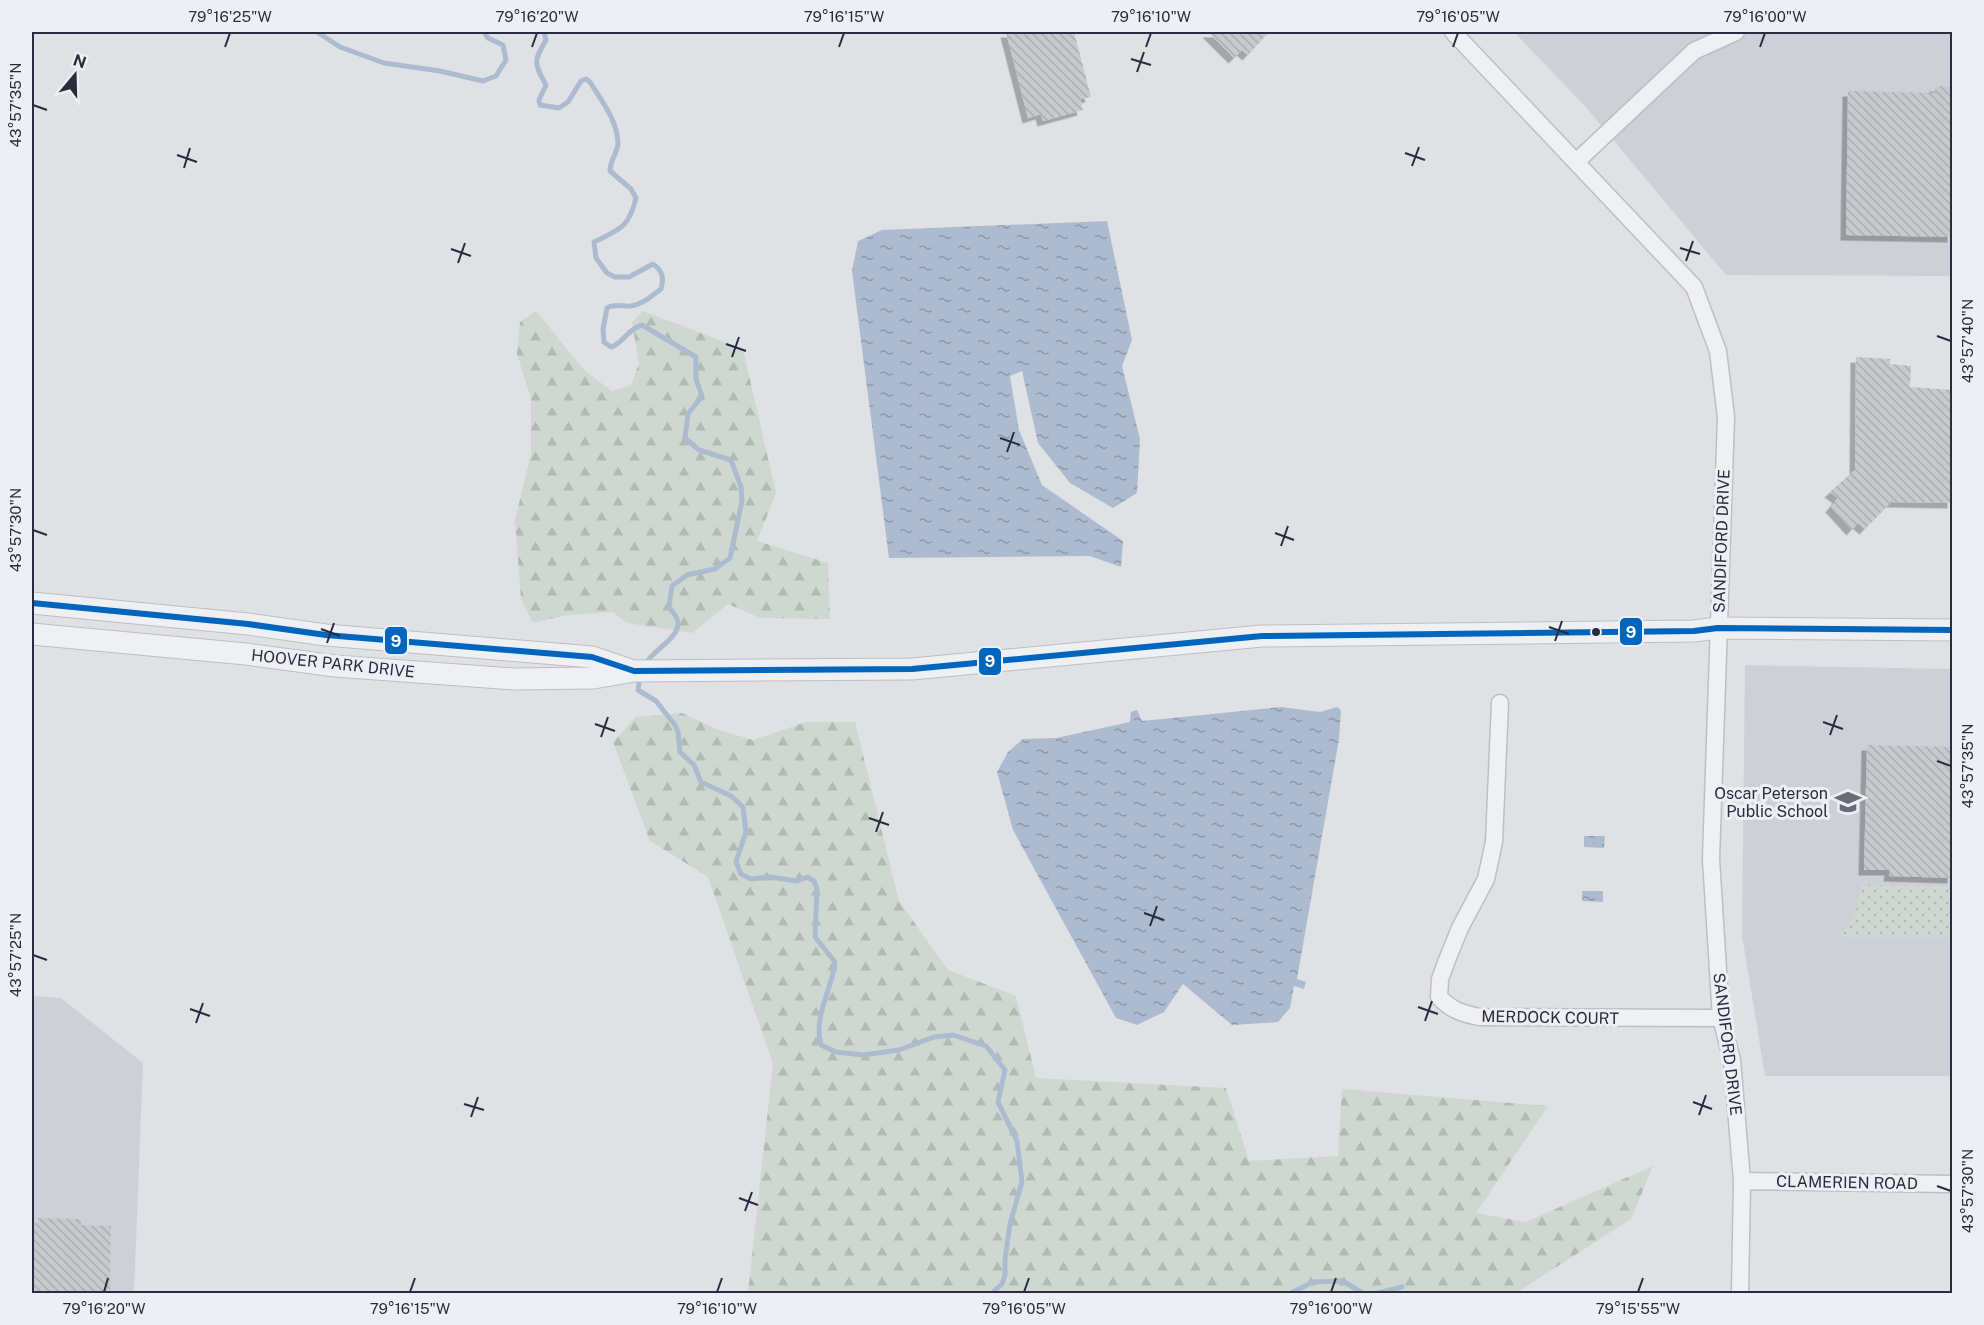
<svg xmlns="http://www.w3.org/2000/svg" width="1984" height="1325" font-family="'Public Sans',sans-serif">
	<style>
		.built { fill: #ced0d8 }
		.forest { fill: url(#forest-firs) }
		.park { fill: url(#park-dots) }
		.water { fill: url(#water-ripples) }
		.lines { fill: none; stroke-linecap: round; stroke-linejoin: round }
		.stream { stroke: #adbbd0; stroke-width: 5 }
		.building { fill: url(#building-back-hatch); filter: url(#shadow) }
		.minor-casing { stroke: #bebfc3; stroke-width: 19 }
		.tertiary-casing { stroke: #bebfc3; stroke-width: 23 }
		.minor { stroke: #eff0f2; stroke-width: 16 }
		.tertiary { stroke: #eff0f2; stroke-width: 21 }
		.bus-1-casing { stroke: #edeff5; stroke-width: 10 }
		.bus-1 { stroke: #0065bd; stroke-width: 6 }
		.ticks { fill: none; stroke: #272d3e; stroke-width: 2 }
		.bus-dot { fill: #272d3e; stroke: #edeff5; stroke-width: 2 }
		.labels { text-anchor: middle; stroke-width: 6; stroke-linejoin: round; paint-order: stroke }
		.street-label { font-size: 16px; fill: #272d3e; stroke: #edeff5 }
		.poi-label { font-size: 16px; fill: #272d3e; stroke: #edeff5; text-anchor: end }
		.line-badge { stroke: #edeff5; stroke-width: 2 }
		.badge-label { font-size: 16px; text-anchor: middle; font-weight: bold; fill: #fff }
		.neatline { fill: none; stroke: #272d3e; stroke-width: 2 }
		.ticks-label { font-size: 15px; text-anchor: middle; fill: #272d3e }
	</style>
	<defs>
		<pattern id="forest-firs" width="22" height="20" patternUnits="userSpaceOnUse" patternTransform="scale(1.5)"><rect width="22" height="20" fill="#cfd8d0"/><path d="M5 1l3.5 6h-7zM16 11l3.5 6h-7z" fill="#b2bab4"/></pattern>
		<pattern id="park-dots" width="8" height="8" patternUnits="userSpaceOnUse" patternTransform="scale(1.5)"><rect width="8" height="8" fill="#cfd8d0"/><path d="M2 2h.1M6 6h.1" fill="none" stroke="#b2bab4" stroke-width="1.8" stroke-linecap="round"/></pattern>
		<pattern id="water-ripples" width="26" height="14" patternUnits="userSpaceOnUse" patternTransform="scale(1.5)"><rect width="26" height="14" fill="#adbbd0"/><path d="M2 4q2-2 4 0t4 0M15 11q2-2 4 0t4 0" fill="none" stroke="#8d98aa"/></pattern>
		<pattern id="building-back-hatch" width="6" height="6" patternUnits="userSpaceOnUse" patternTransform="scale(1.5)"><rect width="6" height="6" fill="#c8c9cd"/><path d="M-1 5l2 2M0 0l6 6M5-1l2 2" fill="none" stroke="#acadb1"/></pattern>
		<filter id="shadow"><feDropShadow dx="-5.5" dy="5.5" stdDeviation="0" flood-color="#0004"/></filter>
	</defs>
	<rect width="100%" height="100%" fill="#dfe1e5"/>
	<!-- built -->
	<path class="built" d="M 1514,32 L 1952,32 L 1952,276 L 1726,275 L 1584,105 Z
		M 1745,665 L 1952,669 L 1952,1076 L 1765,1076 L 1742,935 Z
		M 32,996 L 61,998 L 143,1063 L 134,1293 L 32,1293 Z"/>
	<!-- forest -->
	<path class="forest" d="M 536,311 L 585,371 L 612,391 L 631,385 L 639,363 L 632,322 L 643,311 L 743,349 L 776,493 L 757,541 L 828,563 L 830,619 L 760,618 L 728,604 L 692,633 L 627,623 L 613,612 L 568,615 L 533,623 L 521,599 L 515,520 L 531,454 L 531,399 L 517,354 L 520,322 Z
		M 682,713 L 719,730 L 753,740 L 806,722 L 855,722 L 899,901 L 948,970 L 1016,996 L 1036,1078 L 1226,1088 L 1249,1161 L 1338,1156 L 1342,1089 L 1548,1106 L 1476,1213 L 1526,1222 L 1653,1166 L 1631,1219 L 1516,1293 L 748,1293 L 773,1064 L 708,877 L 650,841 L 613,742 L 636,717 Z"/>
	<!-- park -->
	<path class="park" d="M 1861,885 L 1952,886 L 1952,937 L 1840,937 C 1854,916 1859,910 1861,885 Z"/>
	<!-- water -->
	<path class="water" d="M 1107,221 L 1132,340 L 1122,366 L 1140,439 L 1137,493 L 1113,508 L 1070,483 L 1038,443 L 1022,371 L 1010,376 L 1019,430 L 1042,485 L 1123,541 L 1121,567 L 1090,556 L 889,558 L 852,271 L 858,241 L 882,230 Z
		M 1281,707 L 1320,712 L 1337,707 L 1341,710 L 1339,739 L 1297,979 L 1306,982 L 1304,989 L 1294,986 L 1290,1008 L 1278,1022 L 1232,1025 L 1183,984 L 1164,1012 L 1137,1025 L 1116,1018 L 1013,830 L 997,772 L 1008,752 L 1023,739 L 1056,738 L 1130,722 L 1131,712 L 1137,710 L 1142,721 Z
		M 1584,836 L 1605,836 L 1604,848 L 1584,847 Z
		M 1582,891 L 1603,891 L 1603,902 L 1582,901 Z"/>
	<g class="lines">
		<!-- stream -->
		<path class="stream" d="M 317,32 L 340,47 L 384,63 L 440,71 L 483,81 L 496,76 L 506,60 L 503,45 L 488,38 L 484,32
			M 544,32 L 546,40 C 533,62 534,63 546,85 L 539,100 L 540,105 L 559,108 L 568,102 L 581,81 L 586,79 L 590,82 C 601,100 618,121 618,144 C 617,153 610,161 610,171 L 631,189 L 636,198 C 629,228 619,230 594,242 L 596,258 L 607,273 L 615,277 L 629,277 L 653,264 C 663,271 664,278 661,289 C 651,296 643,304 631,306 C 623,307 615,303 607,308 L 603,329 L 604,342 L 611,347 C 624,343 626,330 642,325 L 696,357 L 696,379 L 702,396 L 688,414 L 685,438 L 699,450 L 731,460 L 741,487 L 742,501 L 730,558 L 715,569 L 687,575 L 672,586 L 669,607 C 672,612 679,618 678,624 C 678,639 651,651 645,665
			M 640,676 L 638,690 L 656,701 L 675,725 L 678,732 L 680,752 L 694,765 L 701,782 L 731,796 L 743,807 L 746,832 L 736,862 L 741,874 L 751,879 L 770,877 L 797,881 L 807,877 L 814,881 L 817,889 L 815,937 L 835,962 C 832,990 813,1016 821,1045 L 836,1052 L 863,1055 L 899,1050 L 934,1037 L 953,1035 L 986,1046 L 1005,1070 L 998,1102 L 1017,1141 L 1022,1182 L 1010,1224 L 1005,1259 L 1005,1275 L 1002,1284 L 991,1294
			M 1289,1294 L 1313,1282 L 1343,1281 L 1364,1294
			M 1374,1294 L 1402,1287"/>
	</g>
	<!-- building -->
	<path class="building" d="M 1006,32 L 1074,32 L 1091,97 L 1080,99 L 1083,110 L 1043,121 L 1041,114 L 1028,118 Z
		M 1208,32 L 1269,32 L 1248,55 L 1242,50 L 1234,58 Z
		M 1935,86 L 1953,87 L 1953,237 L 1846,235 L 1848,91 L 1935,93 Z
		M 1856,357 L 1890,359 L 1890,364 L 1911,366 L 1910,387 L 1953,390 L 1953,503 L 1891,502 L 1865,529 L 1858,523 L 1852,530 L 1831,507 L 1838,498 L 1830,492 L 1855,470 Z
		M 1867,745 L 1953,747 L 1953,878 L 1889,876 L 1890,870 L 1864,870 Z
		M 38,1218 L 81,1219 L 81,1225 L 111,1226 L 110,1293 L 32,1293 L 32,1223 L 38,1223 Z"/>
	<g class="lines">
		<!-- minor casing -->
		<g class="minor-casing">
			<path id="minor" d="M 1453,32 L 1694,287 L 1718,351 L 1726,417 L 1711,859 L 1721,1018 L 1732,1060 L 1742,1181 L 1740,1294
				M 1576,162 L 1694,51 L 1736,32
				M 1500,703 L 1494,842 L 1486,879 L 1460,928 L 1447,960 L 1440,979 L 1439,997 C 1451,1010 1463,1014 1480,1017 L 1721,1018
				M 1742,1181 L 1952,1184"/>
		</g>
		<!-- tertiary casing -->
		<g class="tertiary-casing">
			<path id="tertiary" d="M 32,603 L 248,624 L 326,635 L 592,657 L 633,671
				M 32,634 L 246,654 L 335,666 L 514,679 L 594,678 L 634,671 L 912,669 L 1262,636 L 1694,631 L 1718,628 L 1952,630"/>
		</g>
		<!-- minor -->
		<use href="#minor" class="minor"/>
		<!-- tertiary -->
		<use href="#tertiary" class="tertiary"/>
		<!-- bus-1 casing -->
		<g class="bus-1-casing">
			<path id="bus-1" d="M 32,603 L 248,624 L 326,635 L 592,657 L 634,671 L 912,669 L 1262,636 L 1694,631 L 1718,628 L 1952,630"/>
		</g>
		<!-- bus-1 -->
		<use href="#bus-1" class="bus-1"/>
	</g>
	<!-- ticks -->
	<path class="ticks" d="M 225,47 L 230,33M 532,47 L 537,33M 839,47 L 844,33M 1146,47 L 1151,33M 1453,47 L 1458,33M 1760,47 L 1765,33M 1131,59 L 1151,65M 1137,72 L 1144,52M 33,105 L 47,110M 1405,153 L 1425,160M 177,155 L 197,162M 1412,166 L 1419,147M 184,168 L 190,148M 1680,248 L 1700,254M 451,249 L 471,256M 1686,261 L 1693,241M 458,263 L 465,243M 1937,336 L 1951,341M 726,344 L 746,351M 732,357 L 739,337M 1000,438 L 1020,445M 1007,452 L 1014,432M 33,530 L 47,535M 1275,533 L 1294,540M 1281,546 L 1288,526M 1549,627 L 1569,634M 321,629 L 340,636M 1555,641 L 1562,621M 327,643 L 334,623M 1823,722 L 1843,729M 595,724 L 615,731M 1830,735 L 1837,715M 601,737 L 608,717M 1937,761 L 1951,766M 869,818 L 889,825M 876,832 L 883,812M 1144,913 L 1164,920M 1150,926 L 1157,906M 33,955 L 47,960M 1418,1007 L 1438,1014M 190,1009 L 210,1016M 1425,1021 L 1432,1001M 196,1023 L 203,1003M 1693,1102 L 1712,1109M 464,1104 L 484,1110M 1699,1115 L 1706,1095M 471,1117 L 478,1097M 1937,1186 L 1951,1191M 739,1198 L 758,1205M 745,1211 L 752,1192M 104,1292 L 108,1278M 410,1292 L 415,1278M 717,1292 L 722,1278M 1024,1292 L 1029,1278M 1331,1292 L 1336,1278M 1638,1292 L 1643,1278"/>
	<!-- icons -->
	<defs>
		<g id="school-bare" transform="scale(2.07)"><path d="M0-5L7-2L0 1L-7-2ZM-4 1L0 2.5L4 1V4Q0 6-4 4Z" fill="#676c78" stroke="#edeff5" stroke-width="2.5" paint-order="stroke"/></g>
	</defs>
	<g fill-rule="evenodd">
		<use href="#school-bare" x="1848" y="802"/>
	</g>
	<!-- markers -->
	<circle class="bus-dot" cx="1596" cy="632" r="5"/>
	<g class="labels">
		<!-- street labels -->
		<g class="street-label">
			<text transform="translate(1721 541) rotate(-88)" y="6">SANDIFORD DRIVE</text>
			<text transform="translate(333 663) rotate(6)" y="6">HOOVER PARK DRIVE</text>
			<text transform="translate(1550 1017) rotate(1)" y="6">MERDOCK COURT</text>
			<text transform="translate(1728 1044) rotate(83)" y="6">SANDIFORD DRIVE</text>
			<text transform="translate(1847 1182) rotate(1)" y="6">CLAMERIEN ROAD</text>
		</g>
		<!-- poi labels -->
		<g class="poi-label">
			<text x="1828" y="799">Oscar Peterson<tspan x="1828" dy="18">Public School</tspan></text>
		</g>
	</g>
	<g class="line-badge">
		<rect x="1619" y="617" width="24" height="29" rx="6" fill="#0065bd"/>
		<rect x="384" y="626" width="24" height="29" rx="6" fill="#0065bd"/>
		<rect x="978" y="647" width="24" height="29" rx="6" fill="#0065bd"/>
	</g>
	<g class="badge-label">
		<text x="1631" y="638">9</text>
		<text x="396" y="647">9</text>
		<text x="990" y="667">9</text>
	</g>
	<!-- border -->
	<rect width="1984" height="1325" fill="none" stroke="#edeff5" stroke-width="66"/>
	<!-- north arrow -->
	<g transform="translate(75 75) rotate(19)" stroke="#edeff5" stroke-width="4.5" paint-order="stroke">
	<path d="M0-4.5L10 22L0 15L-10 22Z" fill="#272d3e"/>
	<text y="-9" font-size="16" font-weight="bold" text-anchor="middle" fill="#272d3e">N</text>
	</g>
	<rect x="33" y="33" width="1918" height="1259" class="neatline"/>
	<g class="ticks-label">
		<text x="230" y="22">79°16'25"W</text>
		<text x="537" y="22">79°16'20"W</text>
		<text x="844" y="22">79°16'15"W</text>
		<text x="1151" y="22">79°16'10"W</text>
		<text x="1458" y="22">79°16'05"W</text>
		<text x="1765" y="22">79°16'00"W</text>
		<text transform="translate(16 105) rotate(-90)" y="5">43°57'35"N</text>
		<text transform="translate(1968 341) rotate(-90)" y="5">43°57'40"N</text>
		<text transform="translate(16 530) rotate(-90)" y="5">43°57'30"N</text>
		<text transform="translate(1968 766) rotate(-90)" y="5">43°57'35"N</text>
		<text transform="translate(16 955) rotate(-90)" y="5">43°57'25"N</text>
		<text transform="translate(1968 1191) rotate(-90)" y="5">43°57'30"N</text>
		<text x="104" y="1314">79°16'20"W</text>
		<text x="410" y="1314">79°16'15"W</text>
		<text x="717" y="1314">79°16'10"W</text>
		<text x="1024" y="1314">79°16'05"W</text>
		<text x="1331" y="1314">79°16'00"W</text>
		<text x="1638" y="1314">79°15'55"W</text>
	</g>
</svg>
